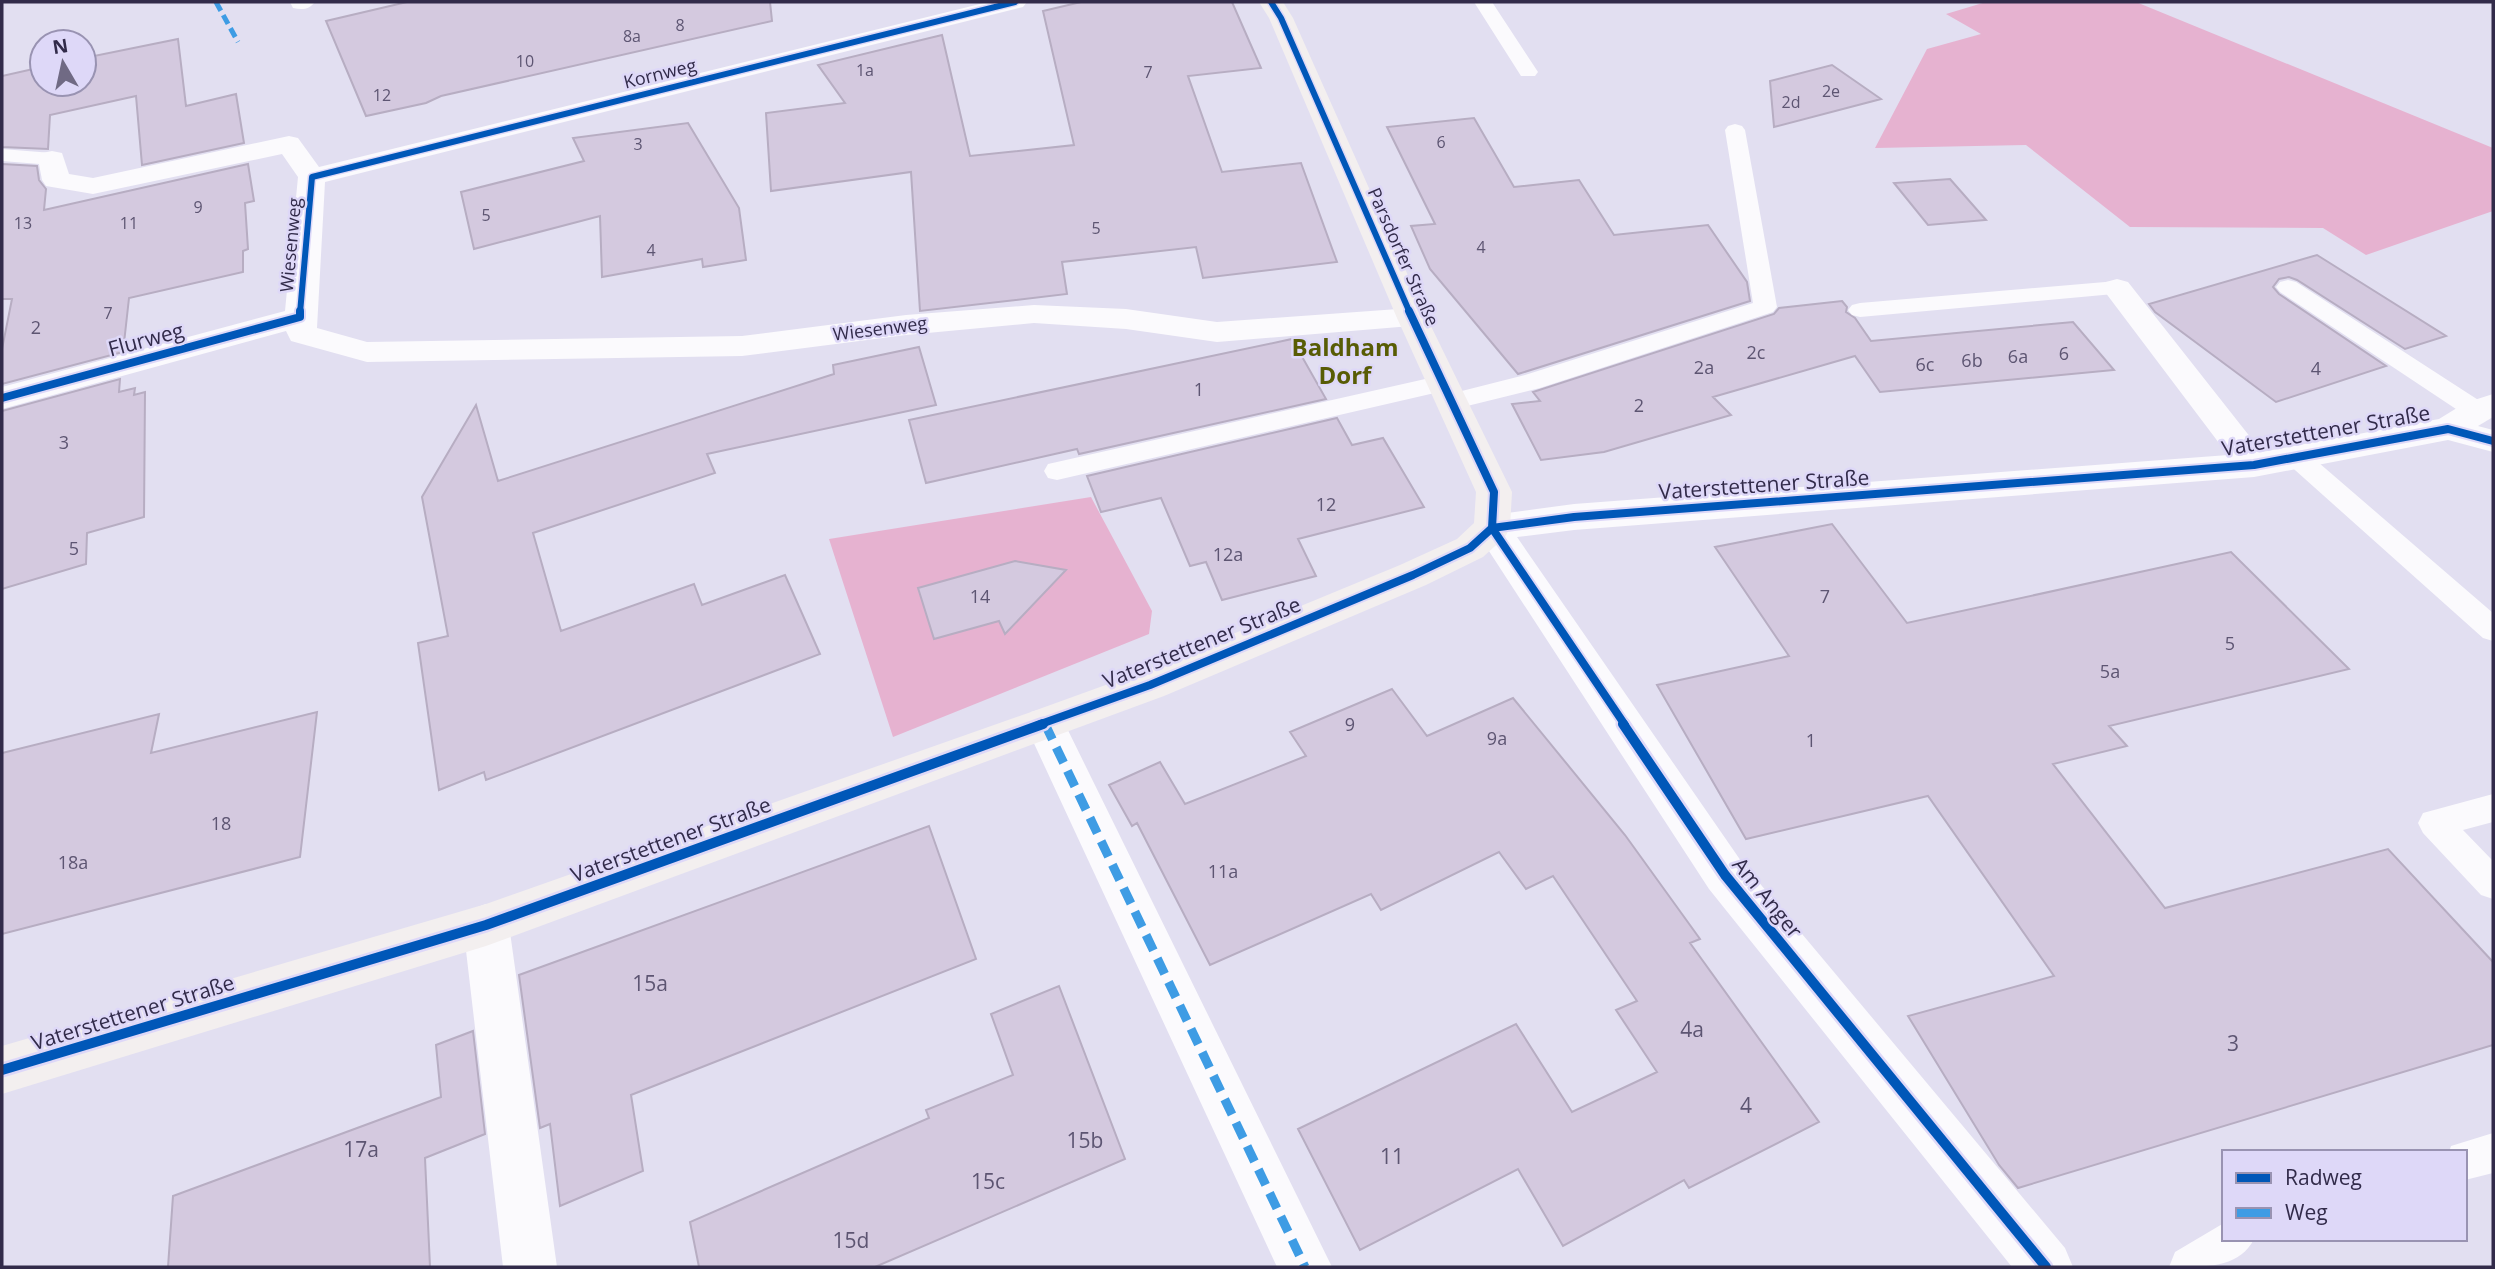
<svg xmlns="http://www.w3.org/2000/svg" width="2495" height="1269" font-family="'Open Sans',sans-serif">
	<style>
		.green { fill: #e6b2d0 }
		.building { fill: #d4c9df; stroke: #b7adc2; stroke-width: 2 }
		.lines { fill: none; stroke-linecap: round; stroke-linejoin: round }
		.lane { fill: #fbfafd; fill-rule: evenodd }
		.street { fill: #fbfafd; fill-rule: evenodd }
		.secondary { fill: #f3efef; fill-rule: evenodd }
		.quiet-far1 { stroke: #3e9ce4; stroke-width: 5; stroke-dasharray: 10 5; stroke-linecap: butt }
		.quiet { stroke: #3e9ce4; stroke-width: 9; stroke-dasharray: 17 9; stroke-linecap: butt }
		.cycleway-far2-casing { stroke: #ded8f8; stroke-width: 9 }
		.cycleway-far1-casing { stroke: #ded8f8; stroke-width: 12 }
		.cycleway-casing { stroke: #ded8f8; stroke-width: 15 }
		.cycleway-far2 { stroke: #0057b8; stroke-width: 6 }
		.cycleway-far1 { stroke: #0057b8; stroke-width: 8 }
		.cycleway { stroke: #0057b8; stroke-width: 10 }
		.labels { text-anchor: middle; stroke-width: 5; stroke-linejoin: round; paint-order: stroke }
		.far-number-label { font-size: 16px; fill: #5d5572 }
		.far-street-label { font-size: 18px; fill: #322b4a; stroke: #ded8f8 }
		.number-label { font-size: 18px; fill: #5d5572 }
		.street-label { font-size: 21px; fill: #322b4a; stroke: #ded8f8 }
		.near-number-label { font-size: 21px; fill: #5d5572 }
		.quarter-label { font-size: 24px; font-weight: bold; fill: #585c05; stroke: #ded8f8 }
	</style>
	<rect width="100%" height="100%" fill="#e2dff1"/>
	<!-- green -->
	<path class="green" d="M 1986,2 L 2136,2 L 2493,148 L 2493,211 L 2366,255 L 2323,228 L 2130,227 L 2026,145 L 1875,148 L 1927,49 L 1981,34 L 1946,14 Z
		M 1091,497 L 1152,611 L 1149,634 L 893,737 L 829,539 Z"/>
	<!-- building -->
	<path class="building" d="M 407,2 L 770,2 L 772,21 L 441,96 L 426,103 L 366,116 L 326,21 Z
		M 1081,2 L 1232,2 L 1261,68 L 1188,76 L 1222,172 L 1301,163 L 1337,262 L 1203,278 L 1196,247 L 1062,262 L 1067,294 L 920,311 L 911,172 L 771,191 L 766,113 L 845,103 L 818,65 L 942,35 L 970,156 L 1074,145 L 1043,11 Z
		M 178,39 L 186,106 L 236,94 L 244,143 L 142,165 L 136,96 L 50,115 L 48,149 L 2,147 L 2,76 L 42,67 L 42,84 L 84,84 L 84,58 Z
		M 1832,65 L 1881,99 L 1774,127 L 1770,81 Z
		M 1474,118 L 1514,187 L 1579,180 L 1614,235 L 1708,225 L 1747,282 L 1750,301 L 1518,374 L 1430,269 L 1411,226 L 1435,224 L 1387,127 Z
		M 688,123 L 739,208 L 746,260 L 703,267 L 702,259 L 602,277 L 600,216 L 474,249 L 461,192 L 584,161 L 573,138 Z
		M 2,164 L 37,166 L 39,180 L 46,189 L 44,210 L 248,164 L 254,201 L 245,203 L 248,249 L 243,251 L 243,272 L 129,298 L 123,352 L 2,384 L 2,349 L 12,299 L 2,299 Z
		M 1950,179 L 1986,220 L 1928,225 L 1894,183 Z
		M 2317,255 L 2446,336 L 2405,349 L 2297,280 L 2289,277 L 2279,279 L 2273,287 L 2279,294 L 2386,366 L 2276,402 L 2155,312 L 2149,304 Z
		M 1842,301 L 1847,307 L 1846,312 L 1855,318 L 1871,341 L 2073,322 L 2114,370 L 1880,392 L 1855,356 L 1713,397 L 1731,415 L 1604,452 L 1541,460 L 1512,404 L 1540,401 L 1533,392 L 1774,314 L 1779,308 Z
		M 1292,339 L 1326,399 L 1079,454 L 1077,449 L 926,483 L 909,420 Z
		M 919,347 L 936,405 L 707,454 L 715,473 L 533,533 L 561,631 L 694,584 L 702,605 L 785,575 L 820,654 L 486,780 L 484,772 L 439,790 L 418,643 L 448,636 L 422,497 L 476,405 L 498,481 L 834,374 L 833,365 Z
		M 120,379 L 119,392 L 135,388 L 134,395 L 145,392 L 144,517 L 87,533 L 86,564 L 2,589 L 2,411 Z
		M 1337,418 L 1352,445 L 1383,438 L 1424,507 L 1298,539 L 1316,576 L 1222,600 L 1206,562 L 1190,566 L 1161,498 L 1101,512 L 1087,476 Z
		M 1832,524 L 1907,623 L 2231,552 L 2349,669 L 2109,726 L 2127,746 L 2053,764 L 2165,908 L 2388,849 L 2493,962 L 2493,1045 L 2018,1188 L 1999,1165 L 1908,1016 L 2054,976 L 1928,796 L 1746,839 L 1657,685 L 1789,656 L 1715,547 Z
		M 1015,561 L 1066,570 L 1005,634 L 999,621 L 934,639 L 918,588 Z
		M 1392,689 L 1427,736 L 1513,698 L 1625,835 L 1700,939 L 1690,943 L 1819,1122 L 1689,1188 L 1684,1180 L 1563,1246 L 1518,1169 L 1360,1250 L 1298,1129 L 1516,1024 L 1572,1112 L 1657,1072 L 1616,1010 L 1637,1001 L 1553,876 L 1526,889 L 1499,852 L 1381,910 L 1371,894 L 1210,965 L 1137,823 L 1132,826 L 1109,785 L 1160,762 L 1185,804 L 1306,756 L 1290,732 Z
		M 317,712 L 300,857 L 2,934 L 2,753 L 159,714 L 151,753 Z
		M 929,826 L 976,959 L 631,1095 L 643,1171 L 560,1206 L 550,1124 L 540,1128 L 519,975 Z
		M 1059,986 L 1125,1159 L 875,1267 L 699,1267 L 690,1222 L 929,1118 L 926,1110 L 1013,1075 L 991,1014 Z
		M 473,1031 L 485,1134 L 425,1158 L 430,1267 L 168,1267 L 173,1196 L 441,1097 L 436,1045 Z"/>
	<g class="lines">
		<!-- lane -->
		<path class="lane" d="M 1474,2 L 1492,2 L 1538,72 L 1535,76 L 1521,76 Z
			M 1735,124 L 1742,126 L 1745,130 L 1777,307 L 1773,312 L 1540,388 L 1451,410 L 1442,408 L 1438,402 L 1442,396 L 1525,375 L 1753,303 L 1725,130 L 1728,126 Z
			M 2,149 L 52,153 L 59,155 L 62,159 L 59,163 L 52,165 L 2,161 Z
			M 2288,280 L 2296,282 L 2486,405 L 2490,411 L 2486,417 L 2477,419 L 2468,417 L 2280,292 L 2276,287 L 2280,282 Z
			M 2117,281 L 2125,283 L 2129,288 L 2125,293 L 1860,317 L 1852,315 L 1848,310 L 1852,305 L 1860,303 Z
			M 1443,375 L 1452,377 L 1456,383 L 1452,389 L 1057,480 L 1048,478 L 1044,471 L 1048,464 L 1057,462 Z
			M 2295,447 L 2304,450 L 2493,613 L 2493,641 L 2483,638 L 2286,462 L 2282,456 L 2286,450 Z
			M 2493,794 L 2493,822 L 2463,830 L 2493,861 L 2493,899 L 2481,895 L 2423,833 L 2418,823 L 2423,813 Z
			M 2493,1133 L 2493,1173 L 2465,1180 L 2465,1152 L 2449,1152 L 2451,1146 Z
			M 2224,1223 L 2224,1239 L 2254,1239 C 2239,1269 2203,1267 2169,1267 L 2175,1252 Z"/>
		<!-- street -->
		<path class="street" d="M 290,2 L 315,2 C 309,10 302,10 293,8 Z
			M 988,2 L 1027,2 L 1023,7 L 325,182 L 317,328 L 367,342 L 742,336 L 906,315 L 1034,305 L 1126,309 L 1217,322 L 1412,308 L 1423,311 L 1427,318 L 1423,325 L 1217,342 L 1126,329 L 1034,323 L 906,335 L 742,356 L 367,362 L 291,341 L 286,331 L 2,409 L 2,387 L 285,311 L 298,177 L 282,154 L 93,194 L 46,186 L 42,180 L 38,159 L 42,153 L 52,151 L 62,153 L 69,174 L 93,178 L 289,136 L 298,138 L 319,167 Z
			M 2117,279 L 2128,282 L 2262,452 L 2439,419 L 2465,403 L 2493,394 L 2493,417 L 2478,426 L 2493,430 L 2493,452 L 2448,440 L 2254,477 L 1574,530 L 1517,537 L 1741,861 L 2065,1248 L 2073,1267 L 2012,1267 L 1709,889 L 1474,528 L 1479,519 L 1492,515 L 1574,504 L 2228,455 L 2102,288 L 2106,282 Z
			M 1045,708 L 1059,712 L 1332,1267 L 1277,1267 L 1025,724 L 1031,712 Z
			M 486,904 L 502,910 L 509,925 L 557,1267 L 503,1267 L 463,925 L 470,910 Z"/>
		<!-- secondary -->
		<path class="secondary" d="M 1259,2 L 1283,2 L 1293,18 L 1427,318 L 1512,492 L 1510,528 L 1505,537 L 1483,557 L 1426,585 L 1164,696 L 486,946 L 2,1094 L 2,1046 L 486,904 L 1031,712 L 1136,674 L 1400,565 L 1457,539 L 1474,523 L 1476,492 L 1397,318 L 1269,18 Z"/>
		<!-- quiet-far1 -->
		<path class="quiet-far1" d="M 216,2 L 238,42"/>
		<!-- quiet -->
		<path class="quiet" d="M 1045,724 L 1305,1267"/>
		<!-- cycleway-far2 casing -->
		<g class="cycleway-far2-casing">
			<path id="cycleway-far2" d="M 1271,2 L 1281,18 L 1410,313
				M 300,313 L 312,177 L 1015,2"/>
		</g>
		<!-- cycleway-far1 casing -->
		<g class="cycleway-far1-casing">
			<path id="cycleway-far1" d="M 1409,311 L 1494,492 L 1492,528
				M 2,398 L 300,317 L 300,311
				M 1492,528 L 1625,725
				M 1038,725 L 1150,685 L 1413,575 L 1470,548 L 1492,528 L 1574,517 L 2254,465 L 2448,429 L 2493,441"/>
		</g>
		<!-- cycleway casing -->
		<g class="cycleway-casing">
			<path id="cycleway" d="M 1623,724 L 1725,875 L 2046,1267
				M 2,1070 L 486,925 L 1043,724"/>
		</g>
		<!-- cycleway-far2 -->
		<use href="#cycleway-far2" class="cycleway-far2"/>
		<!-- cycleway-far1 -->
		<use href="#cycleway-far1" class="cycleway-far1"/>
		<!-- cycleway -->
		<use href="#cycleway" class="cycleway"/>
	</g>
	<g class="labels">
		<!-- far-number labels -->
		<g class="far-number-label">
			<text x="680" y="31">8</text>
			<text x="632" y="42">8a</text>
			<text x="525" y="67">10</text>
			<text x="865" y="76">1a</text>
			<text x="1148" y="78">7</text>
			<text x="1831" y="97">2e</text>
			<text x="382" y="101">12</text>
			<text x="1791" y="108">2d</text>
			<text x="1441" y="148">6</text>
			<text x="638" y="150">3</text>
			<text x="198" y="213">9</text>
			<text x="486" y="221">5</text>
			<text x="23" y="229">13</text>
			<text x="129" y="229">11</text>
			<text x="1096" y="234">5</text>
			<text x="1481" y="253">4</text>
			<text x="651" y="256">4</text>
			<text x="108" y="319">7</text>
		</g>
		<!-- far-street labels -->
		<g class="far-street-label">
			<text transform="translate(660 74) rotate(-14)" y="6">Kornweg</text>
			<text transform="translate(291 245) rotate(-85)" y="6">Wiesenweg</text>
			<text transform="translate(1403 257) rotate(66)" y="6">Parsdorfer Straße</text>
			<text transform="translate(880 329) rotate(-7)" y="6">Wiesenweg</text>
		</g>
		<!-- number labels -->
		<g class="number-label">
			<text x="36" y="334">2</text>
			<text x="1756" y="359">2c</text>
			<text x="2064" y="360">6</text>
			<text x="2018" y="363">6a</text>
			<text x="1972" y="367">6b</text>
			<text x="1925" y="371">6c</text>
			<text x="1704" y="374">2a</text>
			<text x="2316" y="375">4</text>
			<text x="1199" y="396">1</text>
			<text x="1639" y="412">2</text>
			<text x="64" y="449">3</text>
			<text x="1326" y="511">12</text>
			<text x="74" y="555">5</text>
			<text x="1228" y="561">12a</text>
			<text x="980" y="603">14</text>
			<text x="1825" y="603">7</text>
			<text x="2230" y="650">5</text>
			<text x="2110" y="678">5a</text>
			<text x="1350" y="731">9</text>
			<text x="1497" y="745">9a</text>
			<text x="1811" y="747">1</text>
			<text x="221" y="830">18</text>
			<text x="73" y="869">18a</text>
			<text x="1223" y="878">11a</text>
		</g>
		<!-- street labels -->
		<g class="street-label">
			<text transform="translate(146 340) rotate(-15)" y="7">Flurweg</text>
			<text transform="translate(2326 431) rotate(-10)" y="7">Vaterstettener Straße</text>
			<text transform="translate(1764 485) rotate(-4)" y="7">Vaterstettener Straße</text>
			<text transform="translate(1202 643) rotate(-22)" y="7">Vaterstettener Straße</text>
			<text transform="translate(671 840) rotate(-20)" y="7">Vaterstettener Straße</text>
			<text transform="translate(1767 898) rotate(51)" y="7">Am Anger</text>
			<text transform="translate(133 1013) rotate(-17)" y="7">Vaterstettener Straße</text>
		</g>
		<!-- near-number labels -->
		<g class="near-number-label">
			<text x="650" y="991">15a</text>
			<text x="1692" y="1037">4a</text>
			<text x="2233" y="1051">3</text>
			<text x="1746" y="1113">4</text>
			<text x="1085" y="1148">15b</text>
			<text x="361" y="1157">17a</text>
			<text x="1392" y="1164">11</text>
			<text x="988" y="1189">15c</text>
			<text x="851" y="1248">15d</text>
		</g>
		<!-- quarter labels -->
		<g class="quarter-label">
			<text x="1345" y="356">Baldham<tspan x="1345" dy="28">Dorf</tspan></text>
		</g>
	</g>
	<!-- border -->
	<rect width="2495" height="1269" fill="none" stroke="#322b4a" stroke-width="7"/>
	<!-- legend -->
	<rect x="2222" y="1150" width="245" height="91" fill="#ded8f8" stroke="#9993b2" stroke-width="2"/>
	<rect x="2236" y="1173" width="35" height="10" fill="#0057b8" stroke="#9993b2" stroke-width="2"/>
	<text x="2285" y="1185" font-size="21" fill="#322b4a">Radweg</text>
	<rect x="2236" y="1208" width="35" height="10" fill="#3e9ce4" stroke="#9993b2" stroke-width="2"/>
	<text x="2285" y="1220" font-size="21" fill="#322b4a">Weg</text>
	<!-- north arrow -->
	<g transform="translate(63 63) rotate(351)"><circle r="33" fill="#ded8f8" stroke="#9993b2" stroke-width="2"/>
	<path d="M0-5L12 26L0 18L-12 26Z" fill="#706a84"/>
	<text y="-10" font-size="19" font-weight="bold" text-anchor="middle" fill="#322b4a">N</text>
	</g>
</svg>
